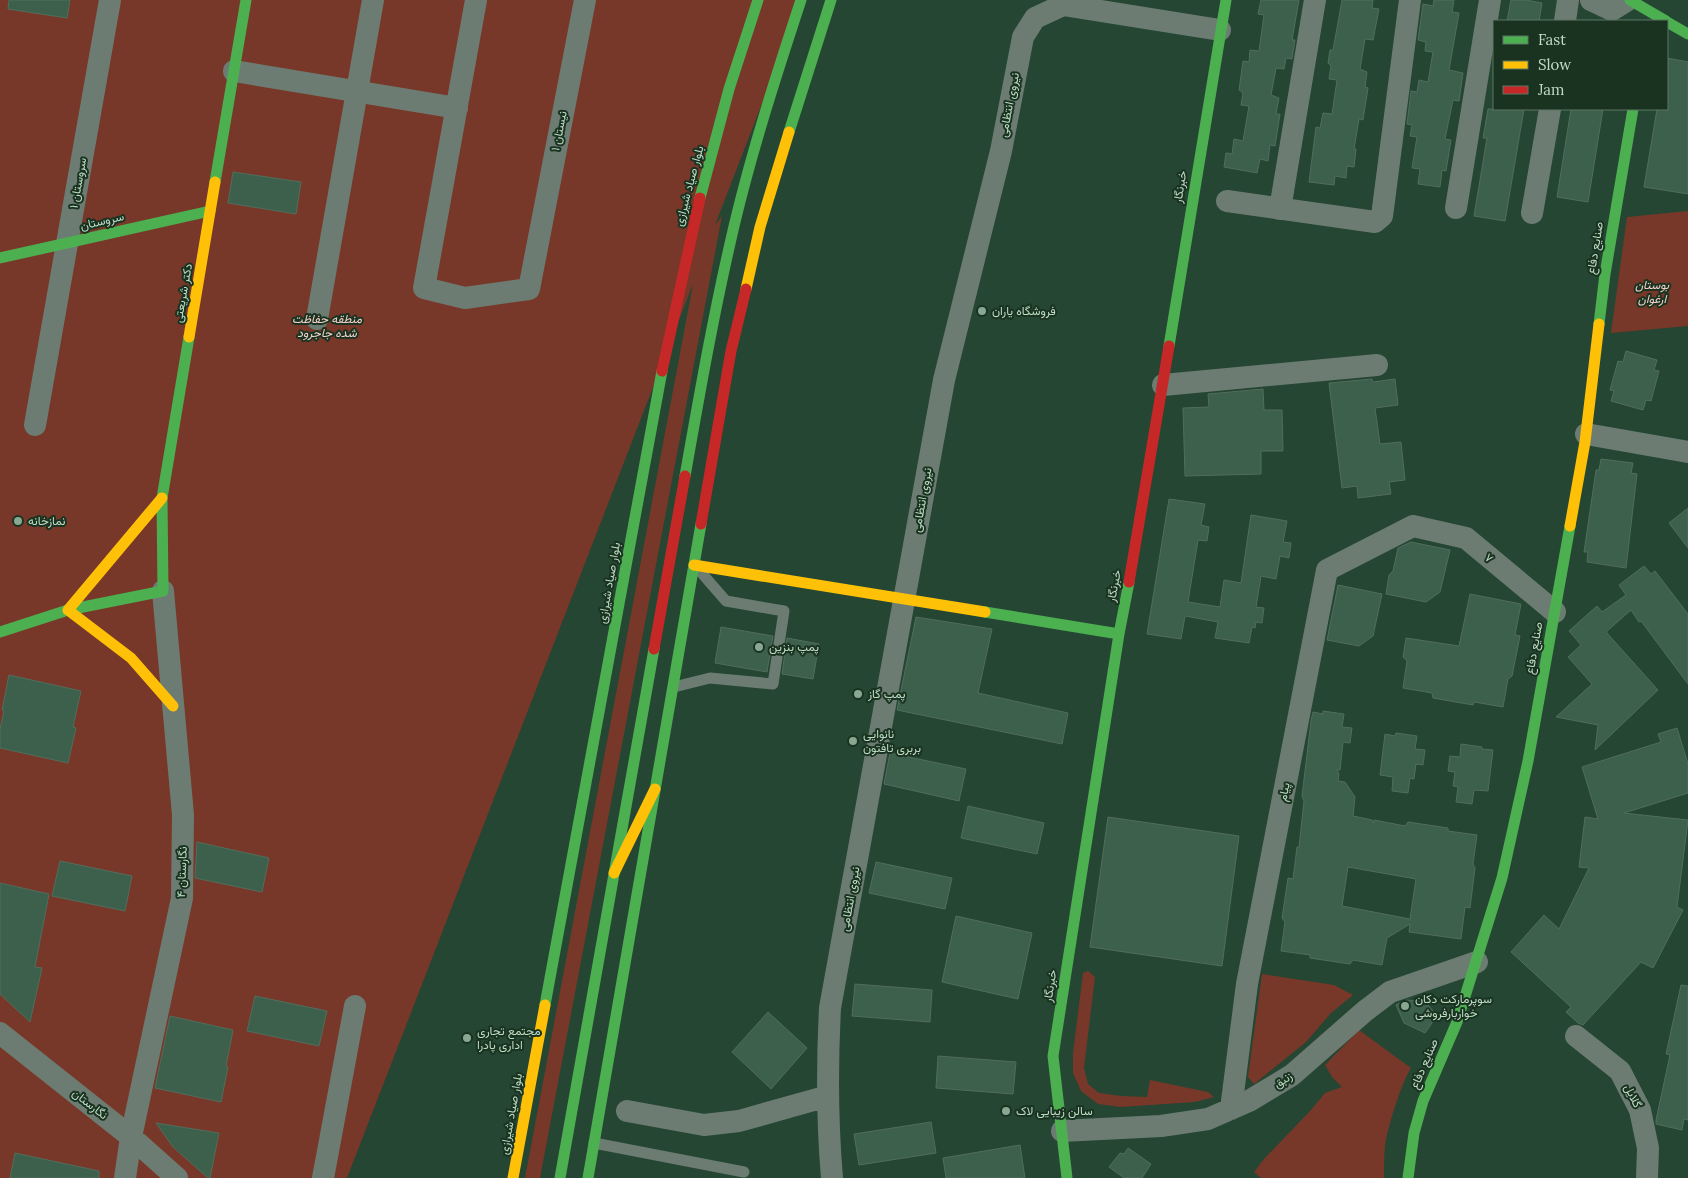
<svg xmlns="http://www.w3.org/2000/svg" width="1688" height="1178" font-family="Lora,Vazirmatn,serif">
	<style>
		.green { fill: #783829 }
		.building { fill: #3c604c; stroke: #526d5c; fill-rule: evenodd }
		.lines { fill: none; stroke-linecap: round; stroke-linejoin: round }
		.lane { stroke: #6c7c72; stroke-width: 11 }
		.street { stroke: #6c7c72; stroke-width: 22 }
		.fast { stroke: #4caf50; stroke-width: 11 }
		.slow { stroke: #ffc107; stroke-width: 11 }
		.jam { stroke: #c62828; stroke-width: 11 }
		.poi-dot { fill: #88a892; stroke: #1a3321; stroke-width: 2 }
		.labels { text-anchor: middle; stroke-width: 4; stroke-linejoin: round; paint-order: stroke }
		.street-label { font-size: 12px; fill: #bedcc5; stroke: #1a3321 }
		.park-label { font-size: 12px; font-style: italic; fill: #f3d1ca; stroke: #1a3321 }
		.poi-label { font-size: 12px; fill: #bedcc5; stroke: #1a3321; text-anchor: start }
	</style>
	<rect width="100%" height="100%" fill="#244632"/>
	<!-- green -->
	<path class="green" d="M 0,0 L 802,0 L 715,225 L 722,216 L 540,1178 L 525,1178 L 693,284 L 347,1178 L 0,1178 Z
		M 1688,211 L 1688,326 L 1611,333 L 1627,217 Z
		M 1088,971 L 1095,977 L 1084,1068 L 1088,1084 L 1099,1093 L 1121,1096 L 1147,1097 L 1150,1080 L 1208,1092 L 1214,1097 L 1195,1102 L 1121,1107 L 1098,1104 L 1081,1091 L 1073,1073 L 1073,1053 L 1083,973 Z
		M 1262,974 L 1334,985 L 1353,995 L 1331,1013 L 1306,1042 L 1254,1084 L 1248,1077 Z
		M 1359,1030 L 1411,1068 C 1402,1081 1387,1129 1385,1146 C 1384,1157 1384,1168 1384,1178 L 1261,1178 L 1254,1172 L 1264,1159 L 1311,1110 L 1325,1093 L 1342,1087 L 1332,1077 L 1325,1065 Z"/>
	<!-- building -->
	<path class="building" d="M 9,0 L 70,0 L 67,18 L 8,9 Z
		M 1261,0 L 1299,0 L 1292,40 L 1295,40 L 1292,59 L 1286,58 L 1284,69 L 1276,68 L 1271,95 L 1279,98 L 1276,114 L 1280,114 L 1275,146 L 1270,145 L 1268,161 L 1260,159 L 1257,173 L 1224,167 L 1226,153 L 1232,154 L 1234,139 L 1243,141 L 1249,106 L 1241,105 L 1243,93 L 1239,90 L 1243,61 L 1249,62 L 1250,50 L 1259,51 L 1264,15 L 1258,14 Z
		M 1342,0 L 1373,0 L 1372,8 L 1379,9 L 1373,40 L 1365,39 L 1360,69 L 1367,72 L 1365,87 L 1368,88 L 1363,120 L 1359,119 L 1354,149 L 1356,149 L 1354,167 L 1347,166 L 1346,178 L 1335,176 L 1334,185 L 1309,182 L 1316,127 L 1320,128 L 1323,113 L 1332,114 L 1337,80 L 1329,79 L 1331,66 L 1328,63 L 1330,50 L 1333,50 Z
		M 1434,0 L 1454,0 L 1452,12 L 1459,13 L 1449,70 L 1463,73 L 1459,101 L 1453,100 L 1445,139 L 1451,140 L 1446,171 L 1442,170 L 1440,187 L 1418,184 L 1420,169 L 1412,168 L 1417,137 L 1410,136 L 1412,125 L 1407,124 L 1411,91 L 1417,92 L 1419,80 L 1428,82 L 1433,52 L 1425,51 L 1426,42 L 1418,40 L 1423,4 L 1433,6 Z
		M 1511,0 L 1526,0 L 1542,3 L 1539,21 L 1507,21 Z
		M 1667,58 L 1688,62 L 1688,194 L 1644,187 L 1657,109 L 1667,109 Z
		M 1488,109 L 1524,109 L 1505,221 L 1474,216 L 1487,138 L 1483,138 Z
		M 1571,109 L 1603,109 L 1588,202 L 1557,197 Z
		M 233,172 L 301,182 L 296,214 L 228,203 Z
		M 1626,351 L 1657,360 L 1654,370 L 1659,371 L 1651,401 L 1646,400 L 1643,410 L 1611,401 L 1614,391 L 1610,390 L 1618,361 L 1623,362 Z
		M 1372,379 L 1373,382 L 1395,379 L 1398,405 L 1375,408 L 1380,444 L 1401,442 L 1405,480 L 1389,482 L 1391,494 L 1358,498 L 1357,486 L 1342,488 L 1329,383 Z
		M 1263,389 L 1264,410 L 1282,410 L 1283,451 L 1261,451 L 1261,474 L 1185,476 L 1183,408 L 1209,407 L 1208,394 Z
		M 1601,459 L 1633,463 L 1631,473 L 1637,474 L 1626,568 L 1587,562 L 1588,552 L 1584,552 L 1596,470 L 1599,470 Z
		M 1169,499 L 1205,504 L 1201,525 L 1209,527 L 1207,541 L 1198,540 L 1188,602 L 1220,607 L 1224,580 L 1241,583 L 1251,515 L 1287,521 L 1283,542 L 1291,543 L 1289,558 L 1280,556 L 1276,579 L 1261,576 L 1256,607 L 1264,608 L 1262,623 L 1256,622 L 1255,628 L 1252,627 L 1249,643 L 1215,638 L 1218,622 L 1185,616 L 1181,639 L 1147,634 Z
		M 1688,508 L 1688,548 L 1669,523 Z
		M 1411,542 L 1450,550 L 1440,592 L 1426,602 L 1386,594 L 1389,575 L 1393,571 L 1398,548 Z
		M 1644,566 L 1651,574 L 1655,571 L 1688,614 L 1688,684 L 1641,621 L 1639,622 L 1631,610 L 1606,632 L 1658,690 L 1595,750 L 1598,725 L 1556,717 L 1592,684 L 1568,657 L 1581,645 L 1569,631 L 1597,606 L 1602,612 L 1626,595 L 1619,585 Z
		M 1338,585 L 1382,594 L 1373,636 L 1359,646 L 1327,640 Z
		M 1470,594 L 1521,604 L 1515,635 L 1520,636 L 1512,676 L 1508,679 L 1503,707 L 1474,702 L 1473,705 L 1433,698 L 1432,693 L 1403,688 L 1407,661 L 1403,657 L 1406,638 L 1459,646 Z
		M 916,617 L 992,629 L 978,693 L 1068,713 L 1062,744 L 897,710 Z
		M 721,627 L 773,636 L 767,672 L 715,663 Z
		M 787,638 L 819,644 L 813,679 L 782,674 Z
		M 9,675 L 81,691 L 73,727 L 76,728 L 68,763 L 0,748 L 0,729 L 4,711 L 2,710 Z
		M 1323,711 L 1344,714 L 1342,727 L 1352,728 L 1350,743 L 1343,742 L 1340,770 L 1337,770 L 1339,774 L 1338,781 L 1345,782 L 1355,797 L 1353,816 L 1372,820 L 1374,823 L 1374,820 L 1405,826 L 1408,822 L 1448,828 L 1448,831 L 1477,835 L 1473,864 L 1475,868 L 1470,908 L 1465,907 L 1461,939 L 1409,932 L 1410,924 L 1387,938 L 1382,965 L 1353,960 L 1350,964 L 1310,958 L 1310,955 L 1281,951 L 1285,922 L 1282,918 L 1288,878 L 1293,879 L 1297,847 L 1299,847 L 1304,801 L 1302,796 L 1311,721 L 1313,712 L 1323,714 ZM 1348,867 L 1416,879 L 1410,919 L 1342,906 Z
		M 1677,728 L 1688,764 L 1688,793 L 1624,813 L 1688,820 L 1677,907 L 1683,910 L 1653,968 L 1641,962 L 1583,1025 L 1578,1023 L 1566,1012 L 1571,1007 L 1511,952 L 1544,915 L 1559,929 L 1589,868 L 1579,867 L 1585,817 L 1598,819 L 1582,767 L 1661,742 L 1658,734 Z
		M 1396,733 L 1417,736 L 1415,749 L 1425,750 L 1423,765 L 1416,764 L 1414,779 L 1410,778 L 1408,793 L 1392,791 L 1393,777 L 1380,775 L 1385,734 L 1395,736 Z
		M 1461,744 L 1482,747 L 1482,749 L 1493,750 L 1488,791 L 1474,790 L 1472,804 L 1456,802 L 1458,787 L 1453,786 L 1455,772 L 1448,771 L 1450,756 L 1460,757 Z
		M 890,753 L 966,769 L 959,801 L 884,784 Z
		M 968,806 L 1044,823 L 1037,854 L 961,838 Z
		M 1108,817 L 1239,836 L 1222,966 L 1090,947 Z
		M 197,842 L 269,858 L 262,892 L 195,878 Z
		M 60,861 L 132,876 L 125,911 L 52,896 Z
		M 876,862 L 952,878 L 945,909 L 869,893 Z
		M 0,883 L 49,894 L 35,967 L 42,968 L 30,1022 L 0,994 Z
		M 956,916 L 1032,933 L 1018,999 L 942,982 Z
		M 855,984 L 932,990 L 930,1022 L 852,1016 Z
		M 1681,985 L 1688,986 L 1688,1120 L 1684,1119 L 1682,1130 L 1656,1124 L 1656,1120 L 1670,1055 L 1666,1054 Z
		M 255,996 L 327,1011 L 319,1046 L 247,1031 Z
		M 1407,1000 L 1417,1001 L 1428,1005 L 1433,1011 L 1434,1020 L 1425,1033 L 1404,1023 L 1396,1005 Z
		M 768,1012 L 807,1048 L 771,1089 L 732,1052 Z
		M 170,1016 L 233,1030 L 226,1066 L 228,1067 L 221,1102 L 155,1088 Z
		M 938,1056 L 1016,1062 L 1013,1094 L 936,1088 Z
		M 931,1122 L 936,1153 L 859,1165 L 854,1134 Z
		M 156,1123 L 219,1133 L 210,1178 L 208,1178 L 173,1147 Z
		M 1020,1145 L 1025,1178 L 946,1178 L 943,1158 Z
		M 1128,1148 L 1151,1164 L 1142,1178 L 1124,1178 L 1109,1167 L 1120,1153 L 1124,1154 Z
		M 15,1153 L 99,1171 L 99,1178 L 10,1178 Z"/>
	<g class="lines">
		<!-- lane -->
		<path class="lane" d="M 674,687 L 710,678 L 773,684 L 784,611 L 726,601 L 699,570
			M 594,1143 L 744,1172"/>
		<!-- street -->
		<path class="street" d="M 476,0 L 424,288 L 465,298 L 529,289 L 585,0
			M 1591,0 L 1612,10 L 1628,0
			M 1565,21 L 1568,0
			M 234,71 L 457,108
			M 1227,201 L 1375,222 L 1382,216 L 1410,0
			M 1456,208 L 1490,0
			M 1280,209 L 1315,0
			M 1532,213 L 1550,109
			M 317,319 L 373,0
			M 1163,385 L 1377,365
			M 35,425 L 110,0
			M 1586,434 L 1688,452
			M 0,1033 L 131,1137 L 177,1178
			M 1576,1036 L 1620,1071 L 1640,1110 L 1648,1148 L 1647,1178
			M 1231,1109 L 1247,984 L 1327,570 L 1413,526 L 1466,538 L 1555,612
			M 627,1111 L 704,1125 L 739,1121 L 828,1096
			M 1062,1131 L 1161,1126 L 1208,1119 L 1249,1101 L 1292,1075 L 1365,1011 L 1390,992 L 1477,962
			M 125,1178 L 131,1137 L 182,898 L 183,815 L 163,591
			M 323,1178 L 355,1006
			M 832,1178 C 827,1120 827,1066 830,1008 L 944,380 L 1001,151 L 1023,37 L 1035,18 L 1063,5 L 1220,30"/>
		<!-- fast -->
		<path class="fast" d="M 1630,0 L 1666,21
			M 1667,22 L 1688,34
			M 789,132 L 831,0
			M 215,182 L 246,0
			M 700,198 L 729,89 L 758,0
			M 0,258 L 210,211
			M 1599,324 L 1605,274 L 1633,109
			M 1169,346 L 1226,0
			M 685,476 C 700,391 715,306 735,222 C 753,147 777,73 801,0
			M 985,612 L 1119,634
			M 0,632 L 68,610 L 163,591 L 162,498 L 189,337
			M 545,1005 L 662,371
			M 560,1178 L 654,649
			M 588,1178 L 701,524
			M 1067,1178 L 1053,1056 L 1119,634 L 1129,582
			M 1408,1178 L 1414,1133 L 1423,1101 L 1457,1022 L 1502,878 L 1528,761 L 1570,526"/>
		<!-- slow -->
		<path class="slow" d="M 746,289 L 760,227 L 789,132
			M 189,337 L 215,182
			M 162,498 L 68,610 L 131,658 L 173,706
			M 1570,526 L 1585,442 L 1599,324
			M 694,565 L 985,612
			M 614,873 L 655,789
			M 513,1178 L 545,1005"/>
		<!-- jam -->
		<path class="jam" d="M 662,371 L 700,198
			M 701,524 L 731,351 L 746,289
			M 1129,582 L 1169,346
			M 654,649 L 685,476"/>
	</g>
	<!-- markers -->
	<g class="poi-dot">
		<circle cx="982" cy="311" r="5"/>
		<circle cx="18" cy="521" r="5"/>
		<circle cx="759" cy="647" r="5"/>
		<circle cx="858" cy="694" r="5"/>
		<circle cx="853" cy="741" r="5"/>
		<circle cx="1405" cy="1006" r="5"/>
		<circle cx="467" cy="1038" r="5"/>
		<circle cx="1006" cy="1111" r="5"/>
	</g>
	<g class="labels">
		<!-- street labels -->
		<g class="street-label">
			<text transform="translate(1009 105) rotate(-79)" y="4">نیروی انتظامی</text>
			<text transform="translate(559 131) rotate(-79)" y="4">نیستان ۱</text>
			<text transform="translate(78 183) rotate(-80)" y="4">سروستان ۱</text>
			<text transform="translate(689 186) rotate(-75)" y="4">بلوار صیاد شیرازی</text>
			<text transform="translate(1180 187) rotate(-81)" y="4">خبرنگار</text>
			<text transform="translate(102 221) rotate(-13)" y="4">سروستان</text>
			<text transform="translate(1595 248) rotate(-81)" y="4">صنایع دفاع</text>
			<text transform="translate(183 293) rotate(-80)" y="4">دکتر شریعتی</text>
			<text transform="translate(922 500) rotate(-80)" y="4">نیروی انتظامی</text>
			<text transform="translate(1489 558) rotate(40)" y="4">۷</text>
			<text transform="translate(609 583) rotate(-80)" y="4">بلوار صیاد شیرازی</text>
			<text transform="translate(1114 586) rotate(-79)" y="4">خبرنگار</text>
			<text transform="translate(1534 648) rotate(-80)" y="4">صنایع دفاع</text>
			<text transform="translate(1284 792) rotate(-79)" y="4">پیام</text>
			<text transform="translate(182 872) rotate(-88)" y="4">نگارستان ۴</text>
			<text transform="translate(850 899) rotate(-80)" y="4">نیروی انتظامی</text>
			<text transform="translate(1050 986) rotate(-81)" y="4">خبرنگار</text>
			<text transform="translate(1424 1064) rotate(-67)" y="4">صنایع دفاع</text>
			<text transform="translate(1283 1080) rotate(-33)" y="4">زنبق</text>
			<text transform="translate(1633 1096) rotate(64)" y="4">گلایل</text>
			<text transform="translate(90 1104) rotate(38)" y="4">نگارستان</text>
			<text transform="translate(511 1114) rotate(-80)" y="4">بلوار صیاد شیرازی</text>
		</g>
		<!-- park labels -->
		<g class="park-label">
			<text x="1652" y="289">بوستان<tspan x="1652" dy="14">ارغوان</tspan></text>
			<text x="327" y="323">منطقه حفاظت<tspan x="327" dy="14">شده جاجرود</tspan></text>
		</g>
		<!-- poi labels -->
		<g class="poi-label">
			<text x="992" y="315">فروشگاه یاران</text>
			<text x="28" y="525">نمازخانه</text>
			<text x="769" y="651">پمپ بنزین</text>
			<text x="868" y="698">پمپ گاز</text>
			<text x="863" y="738">نانوایی<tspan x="863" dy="14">بربری تافتون</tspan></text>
			<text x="1415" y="1003">سوپرمارکت دکان<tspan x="1415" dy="14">خواربارفروشی</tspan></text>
			<text x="477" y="1035">مجتمع تجاری<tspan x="477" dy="14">اداری پادرا</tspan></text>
			<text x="1016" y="1115">سالن زیبایی لاک</text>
		</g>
	</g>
	<!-- legend -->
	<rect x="1493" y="20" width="175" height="90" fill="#1a3321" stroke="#5c7763"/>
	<rect x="1503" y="36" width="25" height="8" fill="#4caf50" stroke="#5c7763"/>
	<text x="1538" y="45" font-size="15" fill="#bedcc5">Fast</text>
	<rect x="1503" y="61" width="25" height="8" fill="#ffc107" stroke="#5c7763"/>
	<text x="1538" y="70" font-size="15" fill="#bedcc5">Slow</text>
	<rect x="1503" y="86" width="25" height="8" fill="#c62828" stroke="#5c7763"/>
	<text x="1538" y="95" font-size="15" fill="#bedcc5">Jam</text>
</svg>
